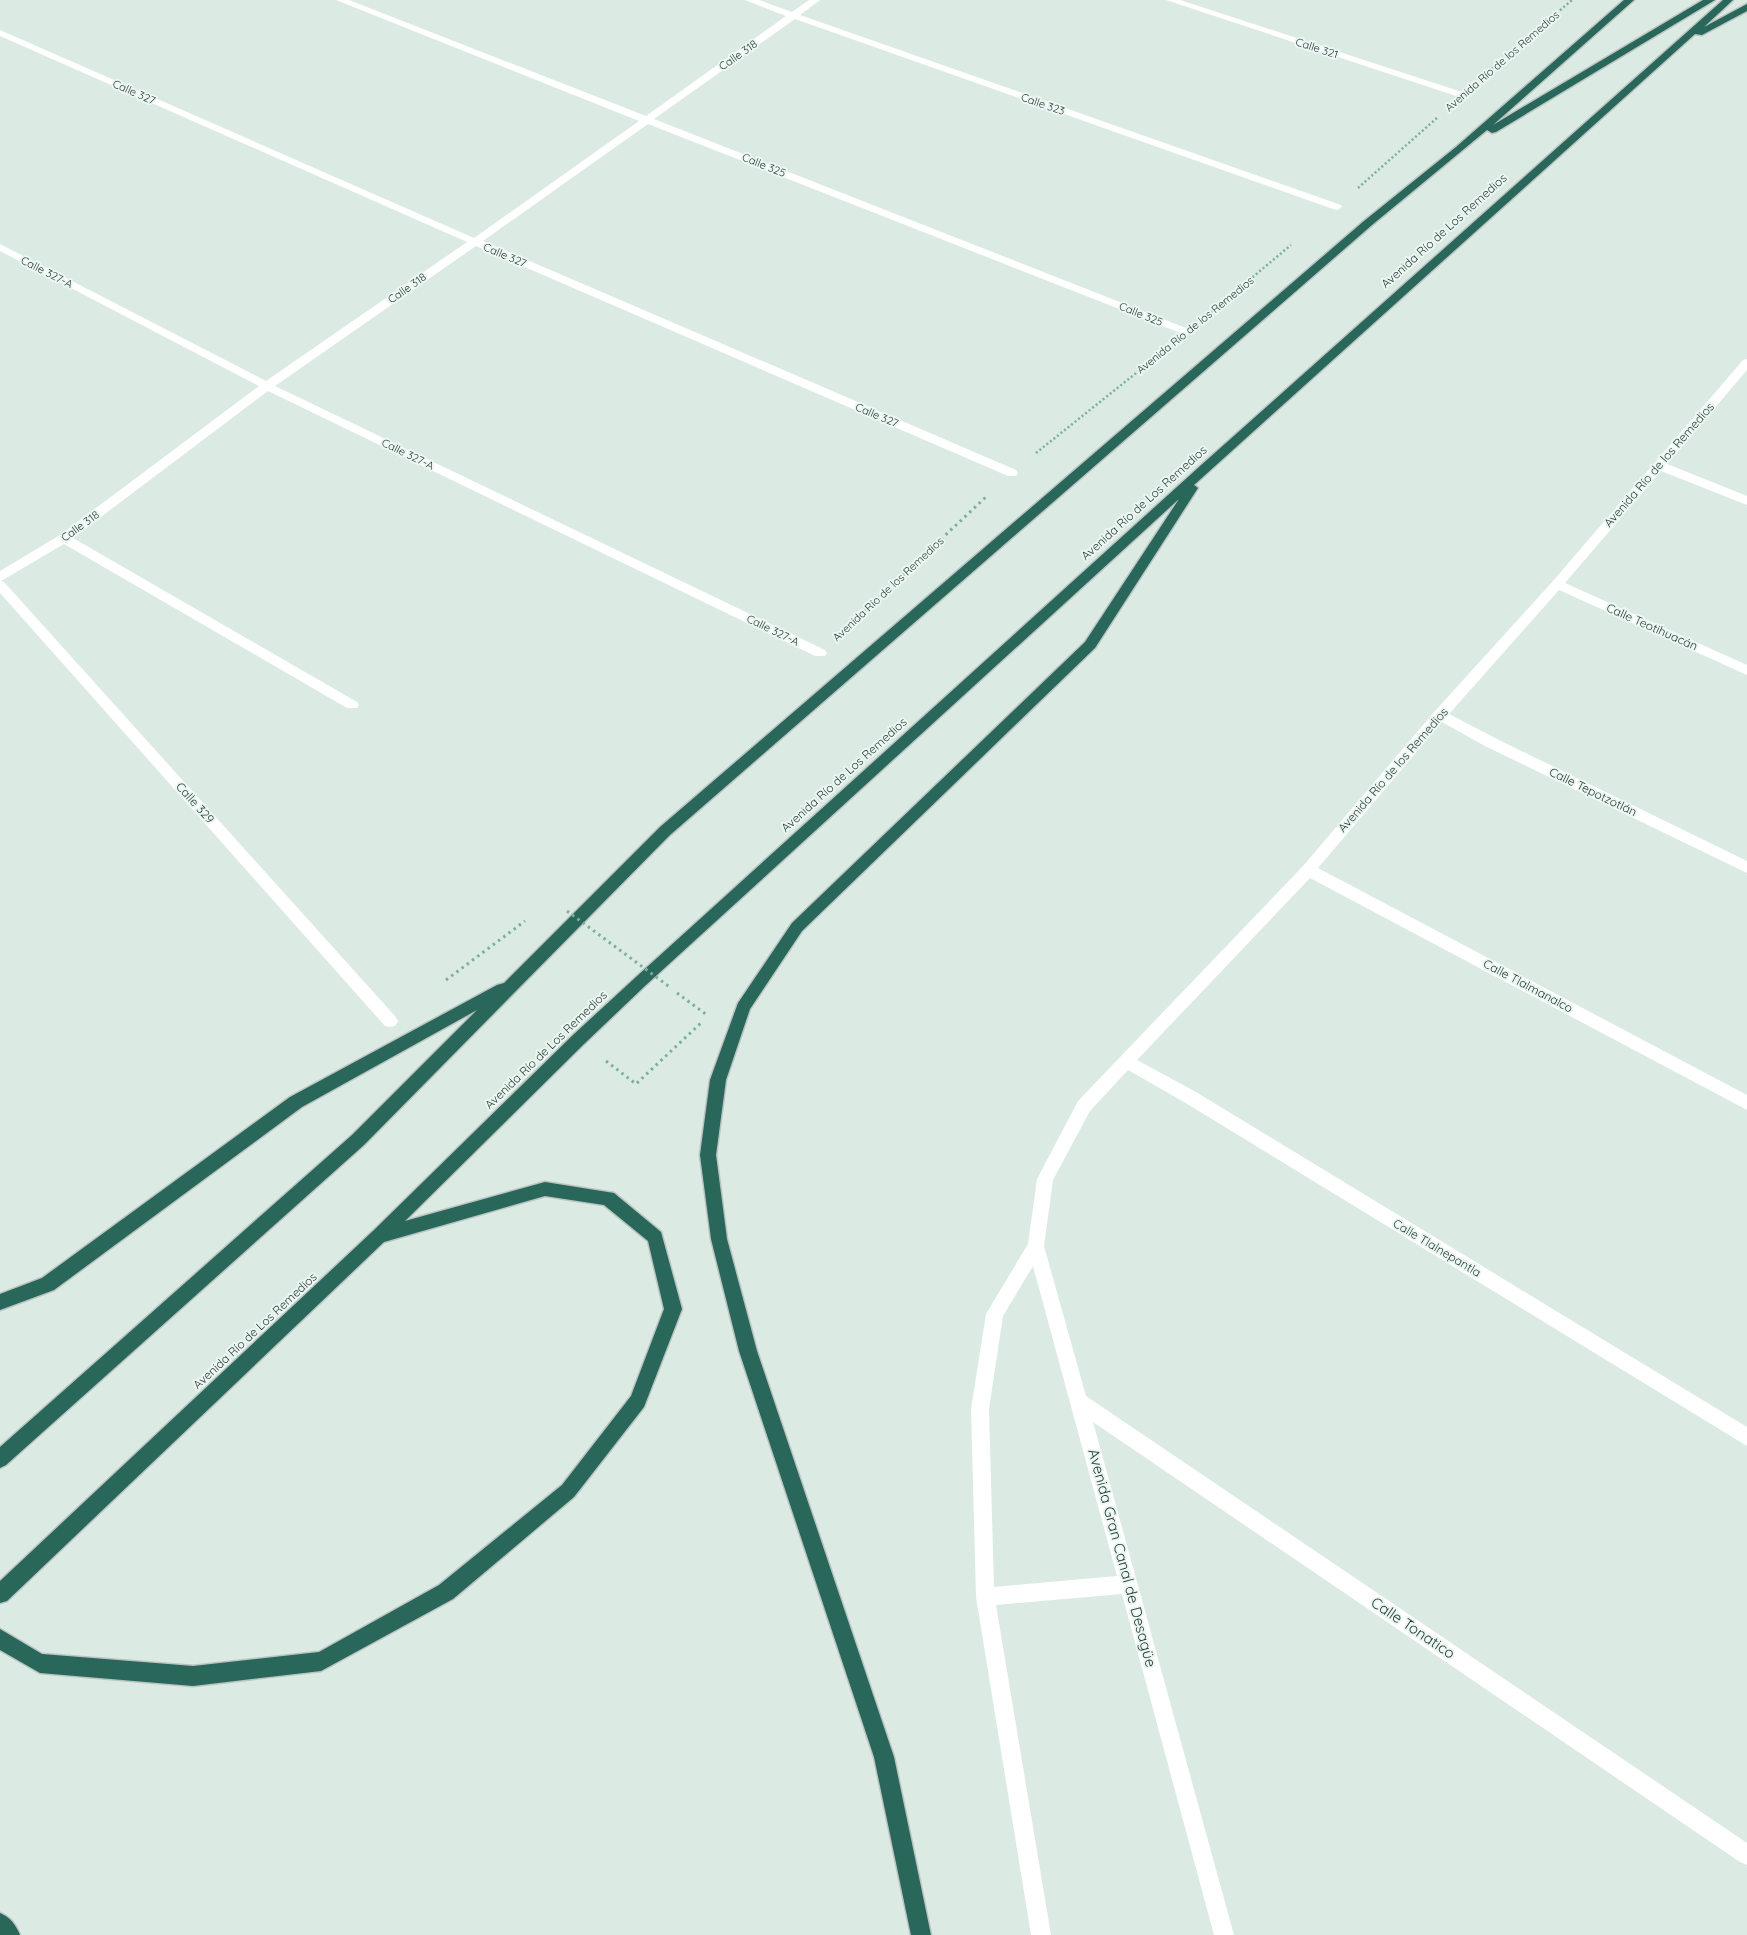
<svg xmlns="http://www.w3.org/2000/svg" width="1747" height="1935" font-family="Quicksand,sans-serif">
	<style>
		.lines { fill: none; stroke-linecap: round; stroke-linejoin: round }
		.highway-casing { stroke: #bcc4c2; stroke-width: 3 }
		.path-far1 { stroke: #7baf9f; stroke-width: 2.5; stroke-dasharray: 2 2.5; stroke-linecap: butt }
		.path { stroke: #7baf9f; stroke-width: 3; stroke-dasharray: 2.5 4; stroke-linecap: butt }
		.minor { fill: #fff; fill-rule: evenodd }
		.highway { fill: #28675a; fill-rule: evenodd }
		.path-bridge { stroke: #7baf9f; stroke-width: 3; stroke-dasharray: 2.5 4; stroke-linecap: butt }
		.labels { text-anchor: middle; stroke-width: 4; stroke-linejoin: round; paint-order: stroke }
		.far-street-label { font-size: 11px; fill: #1e3932; stroke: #edf6f2 }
		.street-label { font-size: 12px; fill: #1e3932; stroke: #edf6f2 }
		.near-street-label { font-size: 15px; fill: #1e3932; stroke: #edf6f2 }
	</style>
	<rect width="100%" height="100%" fill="#dceae4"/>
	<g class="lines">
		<!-- highway casing -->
		<g class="highway-casing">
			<path id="highway" d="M 1624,0 L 1634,0 L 1493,125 L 1703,0 L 1715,0 L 1496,132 L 1492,133 L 1487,130 L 1372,225 L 670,835 L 364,1145 L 6,1465 L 0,1468 L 0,1447 L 352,1135 L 477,1010 L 302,1107 L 54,1290 L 0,1310 L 0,1294 L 42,1278 L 290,1097 L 497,985 L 504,983 L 660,827 L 1364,221 L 1456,147 Z
				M 1723,0 L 1733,0 L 1704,27 L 1747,4 L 1747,11 L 1702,35 L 1695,34 L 1194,485 L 1198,488 L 1095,648 L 802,931 L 750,1009 L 726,1080 L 716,1155 L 727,1239 L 757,1351 L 894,1757 L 931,1935 L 911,1935 L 874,1757 L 739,1351 L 711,1239 L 700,1155 L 710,1080 L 738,1003 L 792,923 L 1085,642 L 1179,499 L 646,985 L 583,1045 L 405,1221 L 545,1182 L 614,1193 L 661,1232 L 682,1309 L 644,1407 L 574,1497 L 453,1599 L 321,1671 L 193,1686 L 40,1673 L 0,1650 L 0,1629 L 42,1654 L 193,1666 L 319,1652 L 439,1585 L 562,1485 L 631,1396 L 664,1309 L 648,1241 L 604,1205 L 545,1196 L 384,1242 L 7,1601 L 0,1603 L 0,1581 L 374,1230 L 573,1035 L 636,977 L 1199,467 Z
				M 0,1913 C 10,1917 16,1925 20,1935 L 0,1935 Z"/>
		</g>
		<!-- path-far1 -->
		<path class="path-far1" d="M 1485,75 L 1572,0
			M 1358,188 L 1438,117
			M 1211,312 L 1291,245
			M 1036,453 L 1160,354"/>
		<!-- path -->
		<path class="path" d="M 851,624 L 988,495
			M 446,980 L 525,921
			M 677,993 L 707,1015
			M 606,1061 L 636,1084 L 702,1022"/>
		<!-- minor -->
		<path class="minor" d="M 336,0 L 349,0 L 646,116 L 786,16 L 745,0 L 759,0 L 792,12 L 809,0 L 820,0 L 800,15 L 1341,205 L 1342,207 L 1337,210 L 1333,209 L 795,19 L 654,119 L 1191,330 L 1193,332 L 1191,334 L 1183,334 L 648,124 L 483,241 L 1016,470 L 1018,473 L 1016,476 L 1008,476 L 476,246 L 275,386 L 825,650 L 827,653 L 825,656 L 815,656 L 268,391 L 73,538 L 357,702 L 359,705 L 357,708 L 347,708 L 64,544 L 1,581 L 4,582 L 395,1016 L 398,1021 L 395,1026 L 390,1027 L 385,1026 L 0,593 L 0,571 L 60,535 L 259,386 L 0,251 L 0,244 L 266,381 L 467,242 L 0,36 L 0,30 L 474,238 L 639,121 Z
			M 1166,0 L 1180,0 L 1465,93 L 1467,95 L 1462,98 L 1459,97 Z
			M 1747,359 L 1747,370 L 1667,464 L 1747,496 L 1747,505 L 1661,471 L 1565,583 L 1747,665 L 1747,675 L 1559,590 L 1449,714 L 1495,738 L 1747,861 L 1747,873 L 1485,746 L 1442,722 L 1318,868 L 1747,1095 L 1747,1110 L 1310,878 L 1137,1060 L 1196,1092 L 1747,1427 L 1747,1446 L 1184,1102 L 1128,1070 L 1090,1111 L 1053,1180 L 1044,1246 L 1086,1396 L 1747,1843 L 1747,1865 L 1740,1862 L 1093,1422 L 1234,1935 L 1214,1935 L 1122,1594 L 996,1605 L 1051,1935 L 1031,1935 L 976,1597 L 971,1409 L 986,1314 L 1028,1244 L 1037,1179 L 1078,1101 L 1303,866 L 1435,711 L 1553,581 L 1743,360 ZM 1033,1266 L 1117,1576 L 994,1587 L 989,1409 L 1003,1316 Z"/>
		<!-- highway -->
		<use href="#highway" class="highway"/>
		<!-- path-bridge -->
		<path class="path-bridge" d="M 567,911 L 671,988"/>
	</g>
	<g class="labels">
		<!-- far-street labels -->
		<g class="far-street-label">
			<text transform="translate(1317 48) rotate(18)" y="4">Calle 321</text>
			<text transform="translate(738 55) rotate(-35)" y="4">Calle 318</text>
			<text transform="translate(1502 61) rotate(-41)" y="4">Avenida Río de los Remedios</text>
			<text transform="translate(134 92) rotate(24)" y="4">Calle 327</text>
			<text transform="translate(1043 104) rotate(19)" y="4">Calle 323</text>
			<text transform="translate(764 165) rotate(22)" y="4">Calle 325</text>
			<text transform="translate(505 255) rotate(23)" y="4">Calle 327</text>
			<text transform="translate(47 272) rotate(27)" y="4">Calle 327-A</text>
			<text transform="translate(407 288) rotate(-35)" y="4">Calle 318</text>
			<text transform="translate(1141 314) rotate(22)" y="4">Calle 325</text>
			<text transform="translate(1195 325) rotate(-39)" y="4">Avenida Río de los Remedios</text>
			<text transform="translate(877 415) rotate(23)" y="4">Calle 327</text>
			<text transform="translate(408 454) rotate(26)" y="4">Calle 327-A</text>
			<text transform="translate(80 526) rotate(-36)" y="4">Calle 318</text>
			<text transform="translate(888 589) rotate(-43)" y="4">Avenida Río de los Remedios</text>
			<text transform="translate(773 630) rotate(26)" y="4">Calle 327-A</text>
		</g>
		<!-- street labels -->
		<g class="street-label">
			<text transform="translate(1444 231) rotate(-42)" y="4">Avenida Río de Los Remedios</text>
			<text transform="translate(1659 465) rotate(-49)" y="4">Avenida Río de los Remedios</text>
			<text transform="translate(1144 503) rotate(-42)" y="4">Avenida Río de Los Remedios</text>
			<text transform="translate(1652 627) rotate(24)" y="4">Calle Teotihuacán</text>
			<text transform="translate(1393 770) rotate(-49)" y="4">Avenida Río de los Remedios</text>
			<text transform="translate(844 775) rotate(-42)" y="4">Avenida Río de Los Remedios</text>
			<text transform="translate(1593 792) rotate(26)" y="4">Calle Tepotzotlán</text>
			<text transform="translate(195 803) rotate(48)" y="4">Calle 329</text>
			<text transform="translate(1528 986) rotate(28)" y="4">Calle Tlalmanalco</text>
			<text transform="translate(546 1050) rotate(-44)" y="4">Avenida Río de Los Remedios</text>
			<text transform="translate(1437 1248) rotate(31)" y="4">Calle Tlalnepantla</text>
			<text transform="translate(255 1331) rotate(-43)" y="4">Avenida Río de Los Remedios</text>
		</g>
		<!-- near-street labels -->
		<g class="near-street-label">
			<text transform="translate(1122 1558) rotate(75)" y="5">Avenida Gran Canal de Desagüe</text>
			<text transform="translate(1413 1628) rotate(34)" y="5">Calle Tonatico</text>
		</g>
	</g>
</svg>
